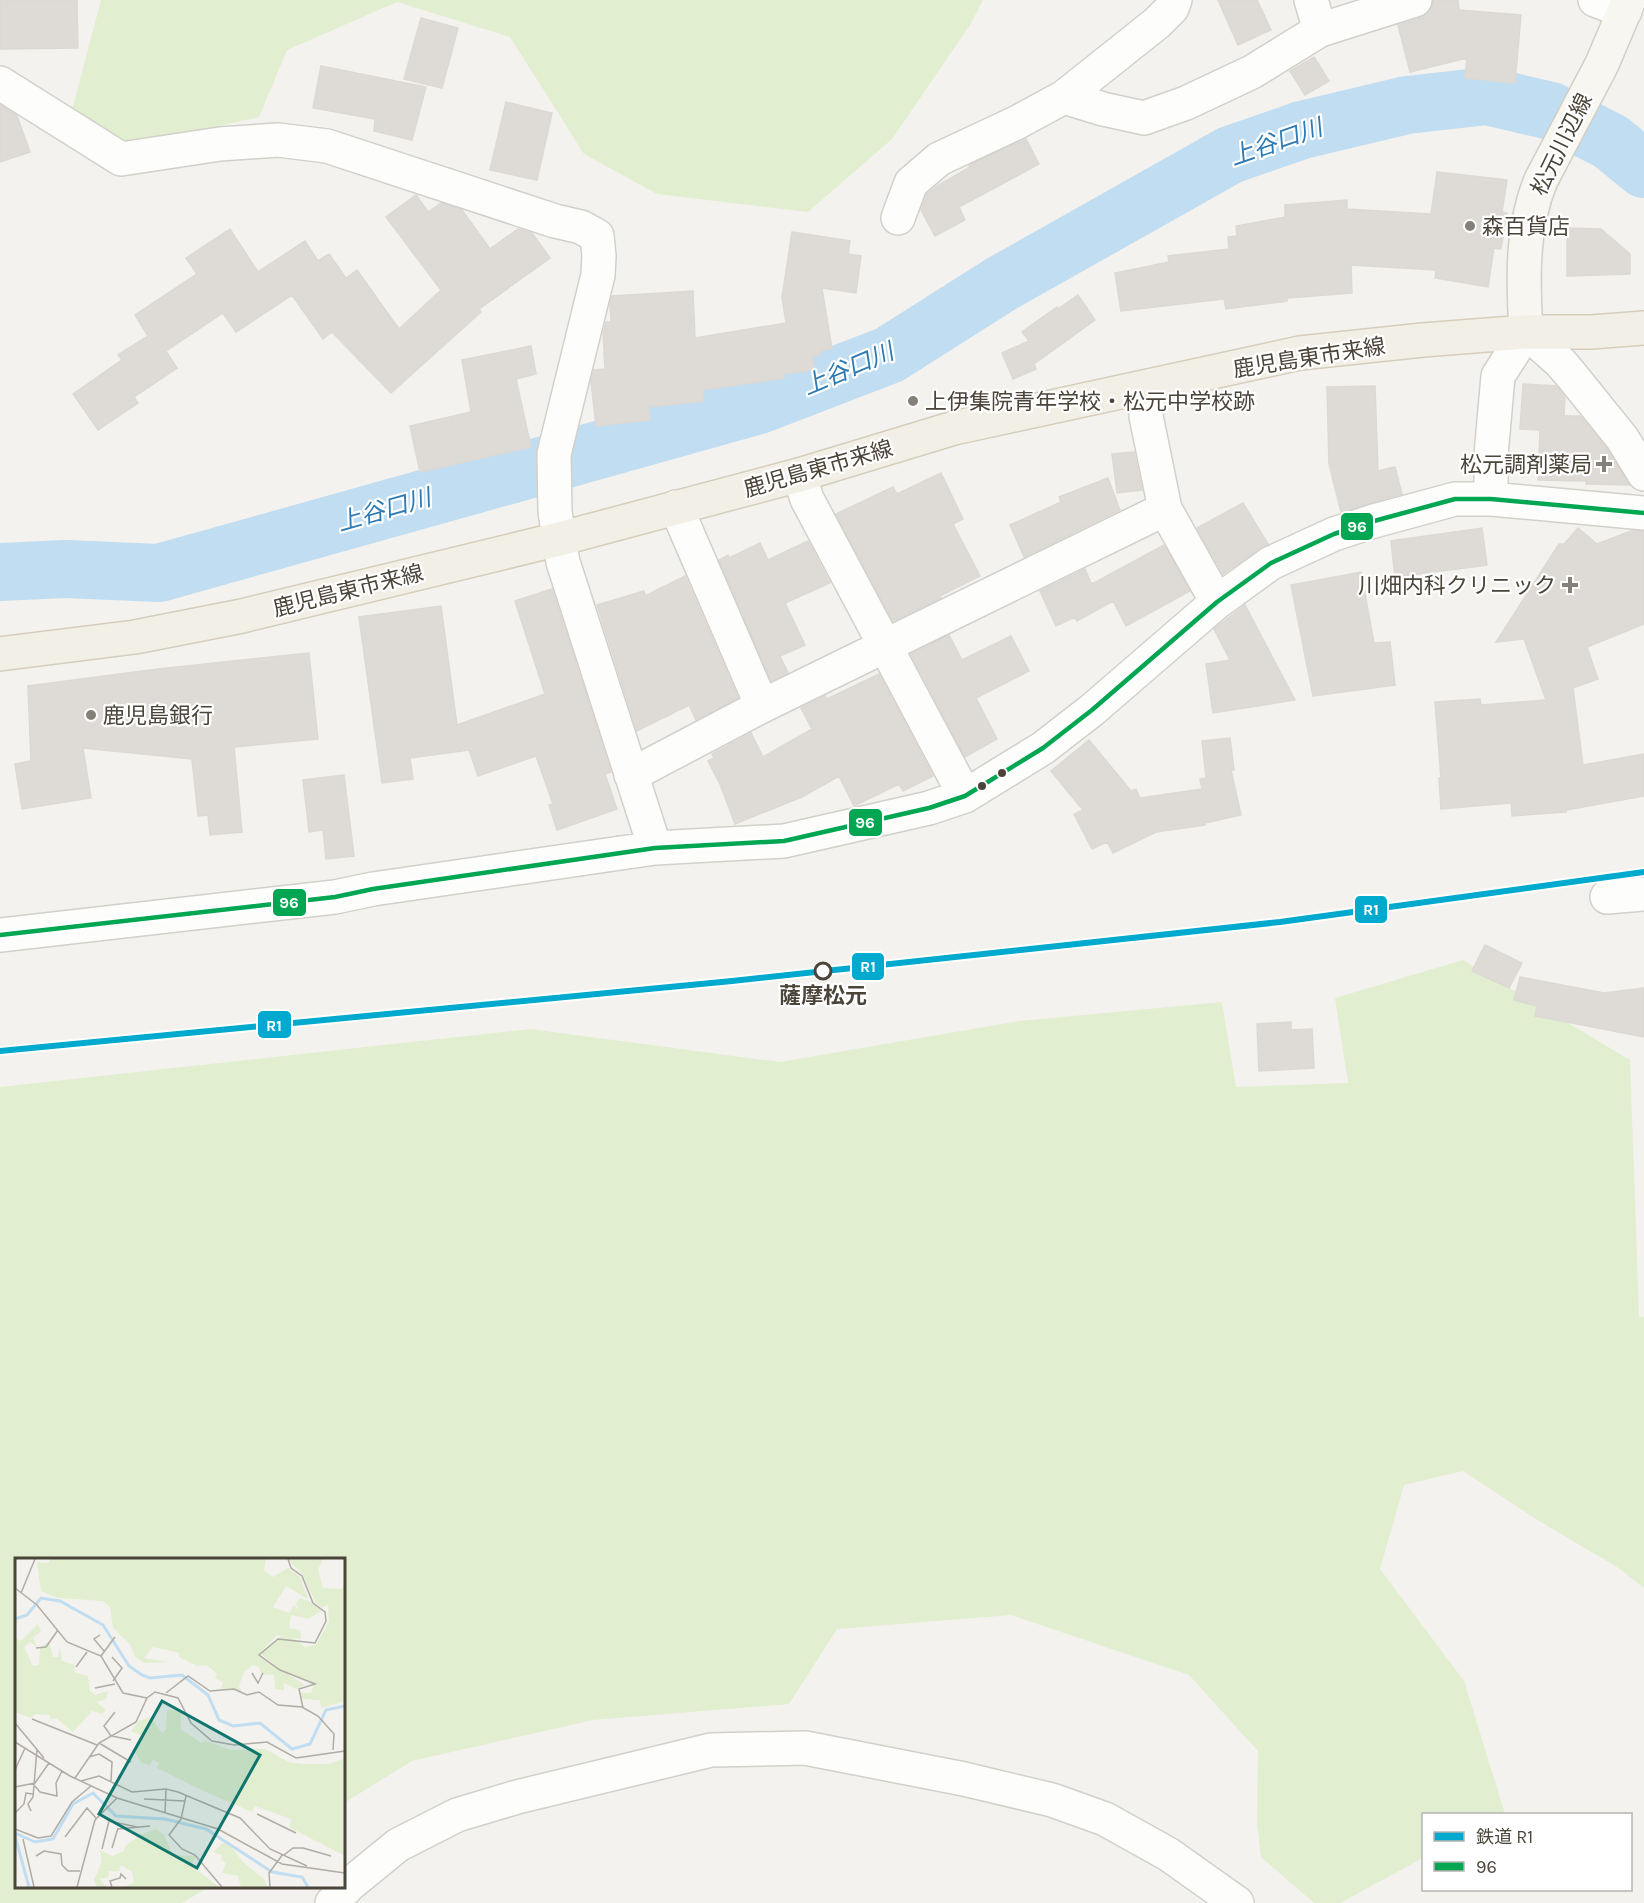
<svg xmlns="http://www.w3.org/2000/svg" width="1644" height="1903" font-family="Karla,'Noto Sans JP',sans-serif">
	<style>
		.green { fill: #e1eecf }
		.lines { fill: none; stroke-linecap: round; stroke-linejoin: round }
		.river { stroke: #c0ddf1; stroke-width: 58 }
		.building { fill: #dedbd6; stroke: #dcd9d4; stroke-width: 1.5 }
		.minor-casing { stroke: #d2d0cb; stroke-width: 36 }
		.tertiary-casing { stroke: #d2d0cb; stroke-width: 36 }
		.secondary-casing { stroke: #d3cfc5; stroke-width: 36 }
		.primary-casing { stroke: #d6cebb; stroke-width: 36 }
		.minor { stroke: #fdfdfc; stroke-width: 33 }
		.tertiary { stroke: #fdfdfc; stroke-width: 33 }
		.secondary { stroke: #f7f6f1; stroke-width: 33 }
		.primary { stroke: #f2efe6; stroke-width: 33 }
		.bus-1-casing { stroke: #fff; stroke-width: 9 }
		.bus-1 { stroke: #00a651; stroke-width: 4.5 }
		.rail-1-casing { stroke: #fff; stroke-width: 10 }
		.rail-1 { stroke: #00a9ce; stroke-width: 6 }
		.poi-dot { fill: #868178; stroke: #fff; stroke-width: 2 }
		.bus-dot { fill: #4b4439; stroke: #fff; stroke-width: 2 }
		.stop-dot { fill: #fff; stroke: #4b4439; stroke-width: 3 }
		.labels { text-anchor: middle; stroke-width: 4.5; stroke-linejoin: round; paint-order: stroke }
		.street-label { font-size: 22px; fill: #4b4439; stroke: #fff }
		.poi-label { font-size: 22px; fill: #4b4439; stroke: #fff; text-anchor: start }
		.stop-label { font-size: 22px; font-weight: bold; fill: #4b4439; stroke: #fff }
		.water-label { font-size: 24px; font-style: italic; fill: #2e7ab2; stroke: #fff }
		.inset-river { fill: none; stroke: #c0ddf1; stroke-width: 3 }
		.inset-road { fill: none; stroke: #b0aca6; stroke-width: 1.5 }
		.view { fill: #0f766e; fill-opacity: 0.15; stroke: #0f766e; stroke-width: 3 }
		.inset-edge { fill: none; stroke: #4b4439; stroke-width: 3 }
		.line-badge { stroke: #fff; stroke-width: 2 }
		.badge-label { font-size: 16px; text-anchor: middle; font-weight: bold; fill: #fff }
	</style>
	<rect width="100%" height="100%" fill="#f4f2ee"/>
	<!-- green -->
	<path class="green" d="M 101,0 L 983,0 L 970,25 L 892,139 L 808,212 L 657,194 L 584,154 L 510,37 L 397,2 L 287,50 L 259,117 L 96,152 L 72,110 Z
		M 1463,960 L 1630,1060 L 1639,1317 L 1644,1317 L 1644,1588 L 1617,1567 L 1539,1521 L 1463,1471 L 1404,1485 L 1380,1569 L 1464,1681 L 1505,1814 L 1424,1814 L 1423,1858 L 1340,1903 L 1314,1903 L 1261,1857 L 1257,1823 L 1258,1751 L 1189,1675 L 1011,1615 L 837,1629 L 789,1704 L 593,1720 L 412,1761 L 344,1803 L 344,1560 L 16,1560 L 16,1886 L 209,1887 L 182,1903 L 0,1903 L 0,1087 L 530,1029 L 780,1062 L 1020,1021 L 1222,1002 L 1236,1087 L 1348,1083 L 1335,998 Z"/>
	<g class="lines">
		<!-- river -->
		<path class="river" d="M 0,572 L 65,569 L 159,573 L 759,405 L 889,355 L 1001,284 L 1230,155 L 1302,130 L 1407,105 L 1487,96 L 1551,111 L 1611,142 L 1644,169"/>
	</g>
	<!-- building -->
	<path class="building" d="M 0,0 L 77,0 L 78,48 L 0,49 Z
		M 1218,0 L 1257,0 L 1271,30 L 1238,45 Z
		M 1433,0 L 1458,0 L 1459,10 L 1521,15 L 1515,83 L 1465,78 L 1467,58 L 1410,72 L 1398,25 L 1421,18 L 1428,13 L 1433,5 Z
		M 421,18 L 458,28 L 442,88 L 404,79 Z
		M 1314,57 L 1329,81 L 1305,95 L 1290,71 Z
		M 321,66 L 426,87 L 412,140 L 374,131 L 375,119 L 313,108 Z
		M 506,102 L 552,113 L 537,180 L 490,170 Z
		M 0,105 L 17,116 L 30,152 L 0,162 Z
		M 1026,139 L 1039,164 L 959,207 L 965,220 L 935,236 L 921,210 L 927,194 L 937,186 L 970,167 L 969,165 Z
		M 1437,172 L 1507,180 L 1502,212 L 1507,213 L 1501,249 L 1494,248 L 1488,287 L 1435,278 L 1436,270 L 1351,265 L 1352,293 L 1287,298 L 1287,301 L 1226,309 L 1224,299 L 1121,311 L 1115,273 L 1169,262 L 1168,256 L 1229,249 L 1228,237 L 1237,236 L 1236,226 L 1285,217 L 1285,205 L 1347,200 L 1347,209 L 1431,214 Z
		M 416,195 L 428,212 L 441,203 L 462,210 L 490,249 L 518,229 L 532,233 L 550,258 L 479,309 L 481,312 L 391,393 L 332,332 L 323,339 L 292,295 L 236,332 L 223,313 L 166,351 L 177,368 L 134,397 L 138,403 L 98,430 L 73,394 L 122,360 L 118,355 L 148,336 L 135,315 L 197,274 L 186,258 L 230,229 L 258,272 L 305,241 L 318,261 L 329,254 L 346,278 L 357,270 L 399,329 L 441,290 L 386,217 Z
		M 1567,228 L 1601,229 L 1630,254 L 1630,274 L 1567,276 Z
		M 792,232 L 850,241 L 848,254 L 861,256 L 856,293 L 822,288 L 832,349 L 820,351 L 820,355 L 812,356 L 814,370 L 784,374 L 784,378 L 703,390 L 704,401 L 648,407 L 650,420 L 596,426 L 591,381 L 594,370 L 605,369 L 603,334 L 606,322 L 611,322 L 610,304 L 612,296 L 693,291 L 695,338 L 786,323 L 782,297 Z
		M 1078,295 L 1095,320 L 1034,364 L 1036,369 L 1013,379 L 1002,353 L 1029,341 L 1022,332 L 1057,307 L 1058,309 Z
		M 531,346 L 536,374 L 516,379 L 531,447 L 420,472 L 410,426 L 471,412 L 462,360 Z
		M 1523,384 L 1556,386 L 1565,397 L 1564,416 L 1580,416 L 1607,449 L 1629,485 L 1586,484 L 1586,481 L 1538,480 L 1540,430 L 1520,429 Z
		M 1375,386 L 1378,471 L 1395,467 L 1402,494 L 1341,512 L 1329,464 L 1327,387 Z
		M 1134,452 L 1142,490 L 1117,493 L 1112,454 Z
		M 941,473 L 963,519 L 953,524 L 980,576 L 940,596 L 941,598 L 893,621 L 836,514 L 893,487 L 897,494 Z
		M 1108,478 L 1120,510 L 1024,557 L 1010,525 L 1061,502 L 1059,497 Z
		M 1243,503 L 1268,544 L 1223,574 L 1197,528 Z
		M 1482,528 L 1487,565 L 1395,577 L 1391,541 Z
		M 1578,528 L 1597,544 L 1631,531 L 1644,531 L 1644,624 L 1587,647 L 1598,679 L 1573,688 L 1583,765 L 1644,754 L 1644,796 L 1566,810 L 1566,812 L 1512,816 L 1511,803 L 1441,809 L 1439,778 L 1441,778 L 1435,702 L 1480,699 L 1481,705 L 1546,700 L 1524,639 L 1496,642 L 1559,544 L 1564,544 Z
		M 808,541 L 830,583 L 785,603 L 805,645 L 780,656 L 788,673 L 771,681 L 719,560 L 728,555 L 729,558 L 760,543 L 768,560 Z
		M 1164,545 L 1190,591 L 1126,626 L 1113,601 L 1077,621 L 1075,617 L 1056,626 L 1040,591 L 1085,569 L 1091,583 L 1094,583 Z
		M 1361,572 L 1374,643 L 1390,642 L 1395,685 L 1313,696 L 1291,585 Z
		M 685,576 L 738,698 L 696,720 L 689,705 L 637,731 L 597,605 L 644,591 L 645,596 Z
		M 552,589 L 611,772 L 605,774 L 617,809 L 557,830 L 549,805 L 553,804 L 536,756 L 478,776 L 469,750 L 410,758 L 413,779 L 382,783 L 359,617 L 441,606 L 457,725 L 545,694 L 515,601 Z
		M 1245,605 L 1295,700 L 1213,713 L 1206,664 L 1230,660 L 1214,629 Z
		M 949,635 L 962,660 L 1011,636 L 1029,671 L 976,698 L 997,739 L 965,757 L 911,654 Z
		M 309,653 L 318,739 L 234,747 L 242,832 L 210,835 L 208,815 L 198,816 L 192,759 L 83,748 L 91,798 L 22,809 L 15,764 L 31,761 L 28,686 L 158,669 Z
		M 879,674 L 933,776 L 903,791 L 899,784 L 854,806 L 839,776 L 802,797 L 735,824 L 720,784 L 708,761 L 714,758 L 712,754 L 751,733 L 763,757 L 812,729 L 801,708 L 825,696 L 827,699 Z
		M 1230,738 L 1234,770 L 1231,770 L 1241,815 L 1205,823 L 1205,825 L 1156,832 L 1113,853 L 1107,842 L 1092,849 L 1074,814 L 1083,810 L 1051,771 L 1089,740 L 1131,791 L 1136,789 L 1140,798 L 1202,789 L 1200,779 L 1206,778 L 1202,741 Z
		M 344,775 L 354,856 L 326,859 L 323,830 L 309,832 L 303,780 Z
		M 1485,945 L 1522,963 L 1509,988 L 1472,971 Z
		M 1520,977 L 1604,993 L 1644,988 L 1644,1037 L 1535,1016 L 1537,1006 L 1514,1000 Z
		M 1291,1022 L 1291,1030 L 1312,1029 L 1314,1068 L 1259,1071 L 1257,1024 Z"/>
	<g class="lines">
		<!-- minor casing -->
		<g class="minor-casing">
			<path id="minor" d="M 1311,0 L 1320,30
				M 1595,0 L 1625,11
				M 0,83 L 121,159 L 220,144 L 278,140 L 327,146 L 555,221 L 581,227 L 597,236 L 599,256 L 598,275 L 554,454 L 555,512 L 563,562 L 655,848
				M 1064,97 L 1103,109 L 1144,118 L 1186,103 L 1252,72 L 1320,30 L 1415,0
				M 898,218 L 911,183 L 939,159 L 1016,123 L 1064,97 L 1157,23 L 1172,8 L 1175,0
				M 1149,386 L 1146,416 L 1165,509 L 1217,602
				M 799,475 L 807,499 L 965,796
				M 1491,499 L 1491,455 L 1498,376 L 1526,332 L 1560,362 L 1572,376 L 1622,438 L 1644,474
				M 676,507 L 762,706
				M 631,775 L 762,706 L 1165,509
				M 1607,897 L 1644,894
				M 0,935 L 335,897 L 373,889 L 655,848 L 784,841 L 929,808 L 965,796 L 1043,748 L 1092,710 L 1217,602 L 1271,563 L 1334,534 L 1374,521 L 1455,499 L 1491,499 L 1644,513"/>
		</g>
		<!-- tertiary casing -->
		<g class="tertiary-casing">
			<path id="tertiary" d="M 332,1903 L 349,1885 L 398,1845 L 457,1815 L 517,1797 L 711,1750 L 805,1748 L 964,1779 L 1052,1800 L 1105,1819 L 1168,1854 L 1237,1903"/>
		</g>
		<!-- secondary casing -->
		<g class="secondary-casing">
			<path id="secondary" d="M 1526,332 C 1523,281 1521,228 1541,180 L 1602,64 L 1629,0"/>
		</g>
		<!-- primary casing -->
		<g class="primary-casing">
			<path id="primary" d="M 0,654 L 135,637 L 242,616 L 559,539 L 799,475 L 954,428 L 1300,353 L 1423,340 L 1526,332 L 1591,332 L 1644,328"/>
		</g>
		<!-- minor -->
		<use href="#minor" class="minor"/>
		<!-- tertiary -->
		<use href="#tertiary" class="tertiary"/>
		<!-- secondary -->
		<use href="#secondary" class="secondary"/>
		<!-- primary -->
		<use href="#primary" class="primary"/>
		<!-- bus-1 casing -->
		<g class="bus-1-casing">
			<path id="bus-1" d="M 0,935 L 335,897 L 373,889 L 655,848 L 784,841 L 929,808 L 965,796 L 1043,748 L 1092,710 L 1217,602 L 1271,563 L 1334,534 L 1374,521 L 1455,499 L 1491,499 L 1644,513"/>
		</g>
		<!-- bus-1 -->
		<use href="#bus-1" class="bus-1"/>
		<!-- rail-1 casing -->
		<g class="rail-1-casing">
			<path id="rail-1" d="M 0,1051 L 732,981 L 1280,922 L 1644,872"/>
		</g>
		<!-- rail-1 -->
		<use href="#rail-1" class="rail-1"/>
	</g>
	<!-- markers -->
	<g class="poi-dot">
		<circle cx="1470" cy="226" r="6"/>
		<circle cx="913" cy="401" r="6"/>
		<path d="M1601 455h6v6h6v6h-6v6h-6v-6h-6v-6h6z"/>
		<path d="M1567 576h6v6h6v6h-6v6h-6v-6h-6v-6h6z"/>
		<circle cx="91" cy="715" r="6"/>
	</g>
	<g class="bus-dot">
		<circle cx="1002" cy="773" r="5"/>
		<circle cx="982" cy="786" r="5"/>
	</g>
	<circle class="stop-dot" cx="823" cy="971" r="8"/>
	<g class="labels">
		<!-- street labels -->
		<g class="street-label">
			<text transform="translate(1561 144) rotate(-64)" y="8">松元川辺線</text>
			<text transform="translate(1309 357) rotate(-9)" y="8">鹿児島東市来線</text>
			<text transform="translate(818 468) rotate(-16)" y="8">鹿児島東市来線</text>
			<text transform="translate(348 590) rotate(-14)" y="8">鹿児島東市来線</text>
		</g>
		<!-- poi labels -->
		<g class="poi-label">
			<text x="1482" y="234">森百貨店</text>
			<text x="925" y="409">上伊集院青年学校・松元中学校跡</text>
			<text x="1592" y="472" text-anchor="end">松元調剤薬局</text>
			<text x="1556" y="593" text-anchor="end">川畑内科クリニック</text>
			<text x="103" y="723">鹿児島銀行</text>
		</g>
		<!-- stop labels -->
		<g class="stop-label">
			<text x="823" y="1003">薩摩松元</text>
		</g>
		<!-- water labels -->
		<g class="water-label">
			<text transform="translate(1276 142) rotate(-19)" y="8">上谷口川</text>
			<text transform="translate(848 369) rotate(-23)" y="8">上谷口川</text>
			<text transform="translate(384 510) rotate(-16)" y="8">上谷口川</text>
		</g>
	</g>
	<!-- overview -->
	<g transform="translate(15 1558)">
		<rect width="330" height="330" fill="#f4f2ee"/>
		<path d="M 36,1 L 251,1 L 249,12 L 258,19 L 273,10 L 285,19 L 293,41 L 271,28 L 258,49 L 274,55 L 279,47 L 285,53 L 281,46 L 285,40 L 299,45 L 306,53 L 293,61 L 276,57 L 274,70 L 285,72 L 286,81 L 262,77 L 243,97 L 290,127 L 281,131 L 269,125 L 269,132 L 260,131 L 259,117 L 246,116 L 244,109 L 238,107 L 229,114 L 224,128 L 227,134 L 206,130 L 208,124 L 200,120 L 202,116 L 192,107 L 182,108 L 164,99 L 164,95 L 138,89 L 129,100 L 154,104 L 130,105 L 120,99 L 115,86 L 98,70 L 95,49 L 88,43 L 43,40 L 26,33 L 22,4 L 33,5 ZM 272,1 L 308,1 L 303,11 L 308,30 L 327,31 L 330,23 L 330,143 L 306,150 L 305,142 L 286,141 L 286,135 L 296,135 L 299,125 L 265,111 L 245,95 L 266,78 L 277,79 L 290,89 L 301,87 L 314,64 L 313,47 L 307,49 L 301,45 L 286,14 ZM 23,66 L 26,73 L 18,80 L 22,89 L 15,84 L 9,89 L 18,108 L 24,107 L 25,90 L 34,83 L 38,99 L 43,99 L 45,88 L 47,103 L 60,107 L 59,114 L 73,118 L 75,133 L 80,137 L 93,133 L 91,141 L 81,144 L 91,152 L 87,156 L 77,153 L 58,174 L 41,160 L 35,161 L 35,157 L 20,156 L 16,160 L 0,154 L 0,80 L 6,83 ZM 152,152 L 166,153 L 166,171 L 186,185 L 191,183 L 215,192 L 250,191 L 274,204 L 287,206 L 314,206 L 330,200 L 330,298 L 274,269 L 276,261 L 240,248 L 237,254 L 184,231 L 142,210 L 144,205 L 138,201 L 135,207 L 126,205 L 120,193 L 127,178 L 116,173 L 124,163 L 135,159 L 147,175 L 151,171 ZM 141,271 L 149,277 L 158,297 L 181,298 L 176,307 L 204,329 L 109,329 L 119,325 L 117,314 L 106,307 L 104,313 L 94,313 L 93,320 L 85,321 L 91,329 L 82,329 L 79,322 L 87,304 L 85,292 L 97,298 L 109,293 L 110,288 L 125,277 ZM 208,285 L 215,287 L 228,304 L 249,321 L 253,329 L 226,329 L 223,318 L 207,315 L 211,305 L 206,302 L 207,297 L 198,294 Z" fill="#e1eecf"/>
		<path class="inset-river" d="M 0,61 L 12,57 L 26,40 L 45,43 L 88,67 L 114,108 L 127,117 L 135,120 L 167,117 L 193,137 L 204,162 L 218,168 L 245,165 L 277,191 L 295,186 L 311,152 L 330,148M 0,275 L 20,284 L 38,281 L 58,246 L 78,235 L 101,258 L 150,261 L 191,271 L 257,314 L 287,319 L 293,329M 0,278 L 14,329"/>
		<path class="inset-road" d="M 273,1 L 276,10 L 287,18 L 298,45 L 310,54 L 311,63 L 300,85 L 263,81 L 244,97 L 265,112 L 300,126 L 284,131 L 288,150M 0,30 L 22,47 L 52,84 L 86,98 L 108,135 L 132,140M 6,35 L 20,1M 85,77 L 79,81 L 89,93M 21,90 L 31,89 L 43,72M 86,98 L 100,79M 97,99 L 107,110 L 98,123M 61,109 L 72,94M 237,115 L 243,125 L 248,115M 80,130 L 100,126M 151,135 L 173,118 L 195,133 L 219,131 L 232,137 L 244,134 L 263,147 L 287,149 L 303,158 L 319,176 L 318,192M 17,161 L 82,187M 0,165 L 29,200M 96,178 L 89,168 L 100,154M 97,178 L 116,182M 0,184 L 55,218 L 102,240 L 203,271 L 267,306 L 330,315M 84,185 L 116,204M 74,199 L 84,196 L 97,204 L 96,223M 0,212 L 10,190M 60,220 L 84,185 L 121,164 L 132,140 L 140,134 L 163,140 L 176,165 L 197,183 L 219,187 L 252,184 L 281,200 L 330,193M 66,223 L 84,218 L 117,234 L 151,231 L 163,234 L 225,260 L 255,291 L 292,308M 20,228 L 25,234 L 42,238 L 41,225 L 47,213M 0,229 L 20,225 L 34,205M 171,238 L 166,261 L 154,277 L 167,291 L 180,297 L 207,329M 129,241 L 170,243M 16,253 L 13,246 L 18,239 L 22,191M 0,255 L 9,246 L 11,235 L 18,236M 150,255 L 151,231M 85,256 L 94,263 L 122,269M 242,256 L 281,275M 0,271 L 23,280 L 36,278 L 57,244 L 76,228M 103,271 L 135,268M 50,279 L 72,250 L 81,260M 8,281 L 19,329M 97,290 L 103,270M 87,291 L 94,263M 269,297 L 278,290 L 288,290 L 316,298M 21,298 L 29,293 L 46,296 L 47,307 L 53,313 L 65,313M 62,329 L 80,262 L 102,240M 97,329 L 95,323 L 105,320 L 106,316 L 111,321M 255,329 L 254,315 L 268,296"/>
		<path class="view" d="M 147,143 L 245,197 L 182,310 L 84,256 Z"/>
		<rect width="330" height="330" class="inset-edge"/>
	</g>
	<g class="line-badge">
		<rect x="1340" y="512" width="34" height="29" rx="6" fill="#00a651"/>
		<rect x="848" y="808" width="35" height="29" rx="6" fill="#00a651"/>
		<rect x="272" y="888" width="35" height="29" rx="6" fill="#00a651"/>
		<rect x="1354" y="895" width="34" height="29" rx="6" fill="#00a9ce"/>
		<rect x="851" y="952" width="34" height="29" rx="6" fill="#00a9ce"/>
		<rect x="257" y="1010" width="35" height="29" rx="6" fill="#00a9ce"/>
	</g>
	<g class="badge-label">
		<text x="1357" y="532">96</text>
		<text x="865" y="828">96</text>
		<text x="289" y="908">96</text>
		<text x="1371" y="915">R1</text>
		<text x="868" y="972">R1</text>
		<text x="274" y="1031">R1</text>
	</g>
	<!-- legend -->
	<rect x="1422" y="1813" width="210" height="78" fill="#ffffff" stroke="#b7b4b0" stroke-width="1.5"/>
	<rect x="1434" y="1832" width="30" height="9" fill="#00a9ce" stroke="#b7b4b0" stroke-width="1.5"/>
	<text x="1476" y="1843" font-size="18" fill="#4b4439">鉄道 R1</text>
	<rect x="1434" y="1862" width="30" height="9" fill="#00a651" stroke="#b7b4b0" stroke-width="1.5"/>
	<text x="1476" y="1873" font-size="18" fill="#4b4439">96</text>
</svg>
